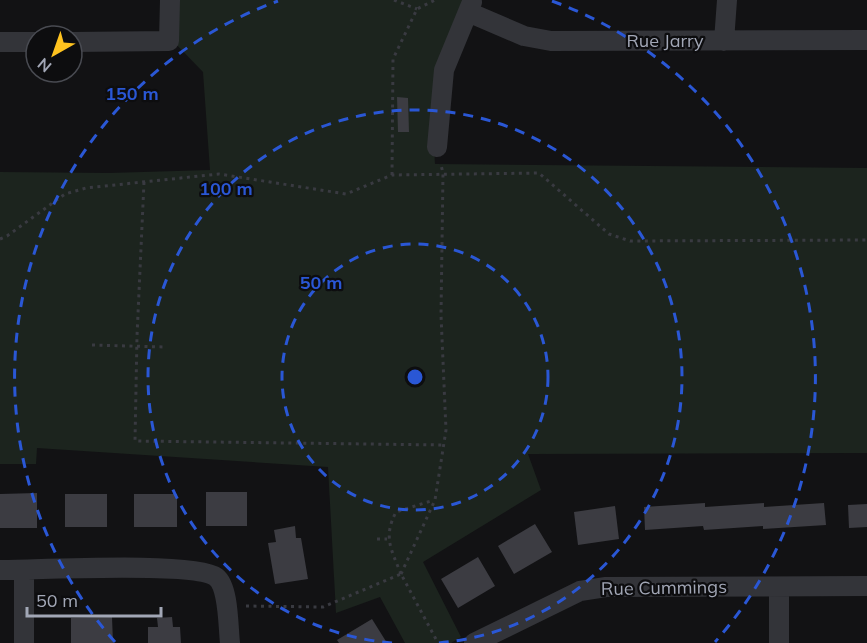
<svg xmlns="http://www.w3.org/2000/svg" width="867" height="643" font-family="Mulish,sans-serif">
	<style>
		.green { fill: #1c241e }
		.building { fill: #3c3c42 }
		.lines { fill: none; stroke-linecap: round; stroke-linejoin: round }
		.path { stroke: #393a41; stroke-width: 3; stroke-dasharray: 3 4.5; stroke-linecap: butt }
		.minor { stroke: #333439; stroke-width: 20 }
		.ring { fill: none; stroke: #2a57d5; stroke-width: 3; stroke-dasharray: 10 8 }
		.labels { text-anchor: middle; stroke-width: 4.5; stroke-linejoin: round; paint-order: stroke }
		.street-label { font-size: 18px; fill: #a2a7b6; stroke: #0d0d0f }
		.centre { fill: #2a57d5; stroke: #0d0d0f; stroke-width: 3 }
		.ring-label { font-size: 18px; text-anchor: middle; font-weight: bold; fill: #2a57d5; stroke: #0d0d0f; stroke-width: 4.5; stroke-linejoin: round; paint-order: stroke }
	</style>
	<rect width="100%" height="100%" fill="#121214"/>
	<!-- green -->
	<path class="green" d="M 172,0 L 470,0 L 432,114 L 435,164 L 867,168 L 867,453 L 528,454 L 541,490 L 423,562 L 461,637 L 451,643 L 405,643 L 380,597 L 336,613 L 328,467 L 37,448 L 36,464 L 0,464 L 0,172 L 109,173 L 210,170 L 203,72 L 171,39 Z"/>
	<!-- building -->
	<path class="building" d="M 397,97 L 408,98 L 409,132 L 398,132 Z
		M 206,492 L 247,492 L 247,526 L 206,526 Z
		M 37,493 L 37,528 L 0,528 L 0,494 Z
		M 65,494 L 107,494 L 107,527 L 65,527 Z
		M 134,494 L 177,494 L 177,527 L 134,527 Z
		M 705,503 L 705,507 L 764,503 L 764,507 L 824,503 L 826,525 L 763,529 L 763,526 L 704,530 L 703,526 L 645,530 L 644,507 Z
		M 867,504 L 867,527 L 849,528 L 848,505 Z
		M 615,506 L 619,539 L 578,545 L 574,512 Z
		M 535,524 L 552,552 L 514,574 L 498,546 Z
		M 295,526 L 296,538 L 301,538 L 308,579 L 275,584 L 268,543 L 276,542 L 274,530 Z
		M 478,557 L 495,586 L 458,608 L 441,579 Z
		M 112,617 L 113,643 L 71,643 L 71,618 Z
		M 172,617 L 173,627 L 180,627 L 181,643 L 148,643 L 148,627 L 158,627 L 157,618 Z
		M 372,619 L 387,643 L 339,643 L 337,640 Z"/>
	<g class="lines">
		<!-- path -->
		<path class="path" d="M 394,0 L 417,9
			M 392,175 L 393,59 L 417,9 L 435,0
			M 144,182 L 137,336 L 135,441 L 444,445
			M 0,239 L 7,236 L 65,194 L 86,188 L 219,174 L 346,194 L 392,175 L 539,173 L 609,234 L 630,241 L 867,240
			M 92,345 L 164,347
			M 377,539 L 387,539
			M 401,574 L 435,500 L 446,430 L 441,315 L 443,173 L 441,165
			M 401,574 C 391,549 383,537 396,512 L 434,500
			M 246,606 L 323,607 L 401,574 L 438,643"/>
		<!-- minor -->
		<path class="minor" d="M 468,12 L 524,36 L 551,41 L 867,40
			M 724,41 L 727,0
			M 0,42 L 36,42
			M 72,42 L 169,41 L 170,0
			M 437,147 L 444,70 L 472,2
			M 0,570 C 35,570 196,561 216,577 C 229,587 228,626 230,643
			M 779,587 L 779,643
			M 24,643 L 24,570
			M 474,643 L 580,591 L 606,587 L 867,586"/>
	</g>
	<!-- distance rings -->
	<g class="ring">
		<circle cx="415" cy="377" r="133"/>
		<path d="M392 643A267 267 0 1 1 438 643"/>
		<path d="M115 642A400 400 0 0 1 278 1M552 1A400 400 0 0 1 715 642"/>
	</g>
	<g class="labels">
		<!-- street labels -->
		<g class="street-label">
			<text x="665" y="47">Rue Jarry</text>
			<text transform="translate(664 588) rotate(-1)" y="6">Rue Cummings</text>
		</g>
	</g>
	<circle cx="415" cy="377" r="9" class="centre"/>
	<g class="ring-label">
		<text x="132" y="100">150 m</text>
		<text x="226" y="195">100 m</text>
		<text x="321" y="289">50 m</text>
	</g>
	<!-- north arrow -->
	<g transform="translate(54 54) rotate(220)"><circle r="28" fill="#0d0d0f" stroke="#494b52" stroke-width="1.5"/>
	<path d="M0-4.5L10 22L0 15L-10 22Z" fill="#ffc31f"/>
	<text y="-9" font-size="16" font-weight="bold" text-anchor="middle" fill="#a2a7b6">N</text>
	</g>
	<!-- scale -->
	<path d="M27 607v9h134v-9" fill="none" stroke="#a2a7b6" stroke-width="3"/>
	<text x="36" y="607" font-size="18" fill="#a2a7b6" stroke="#0d0d0f" stroke-width="4.5" paint-order="stroke">50 m</text>
</svg>
